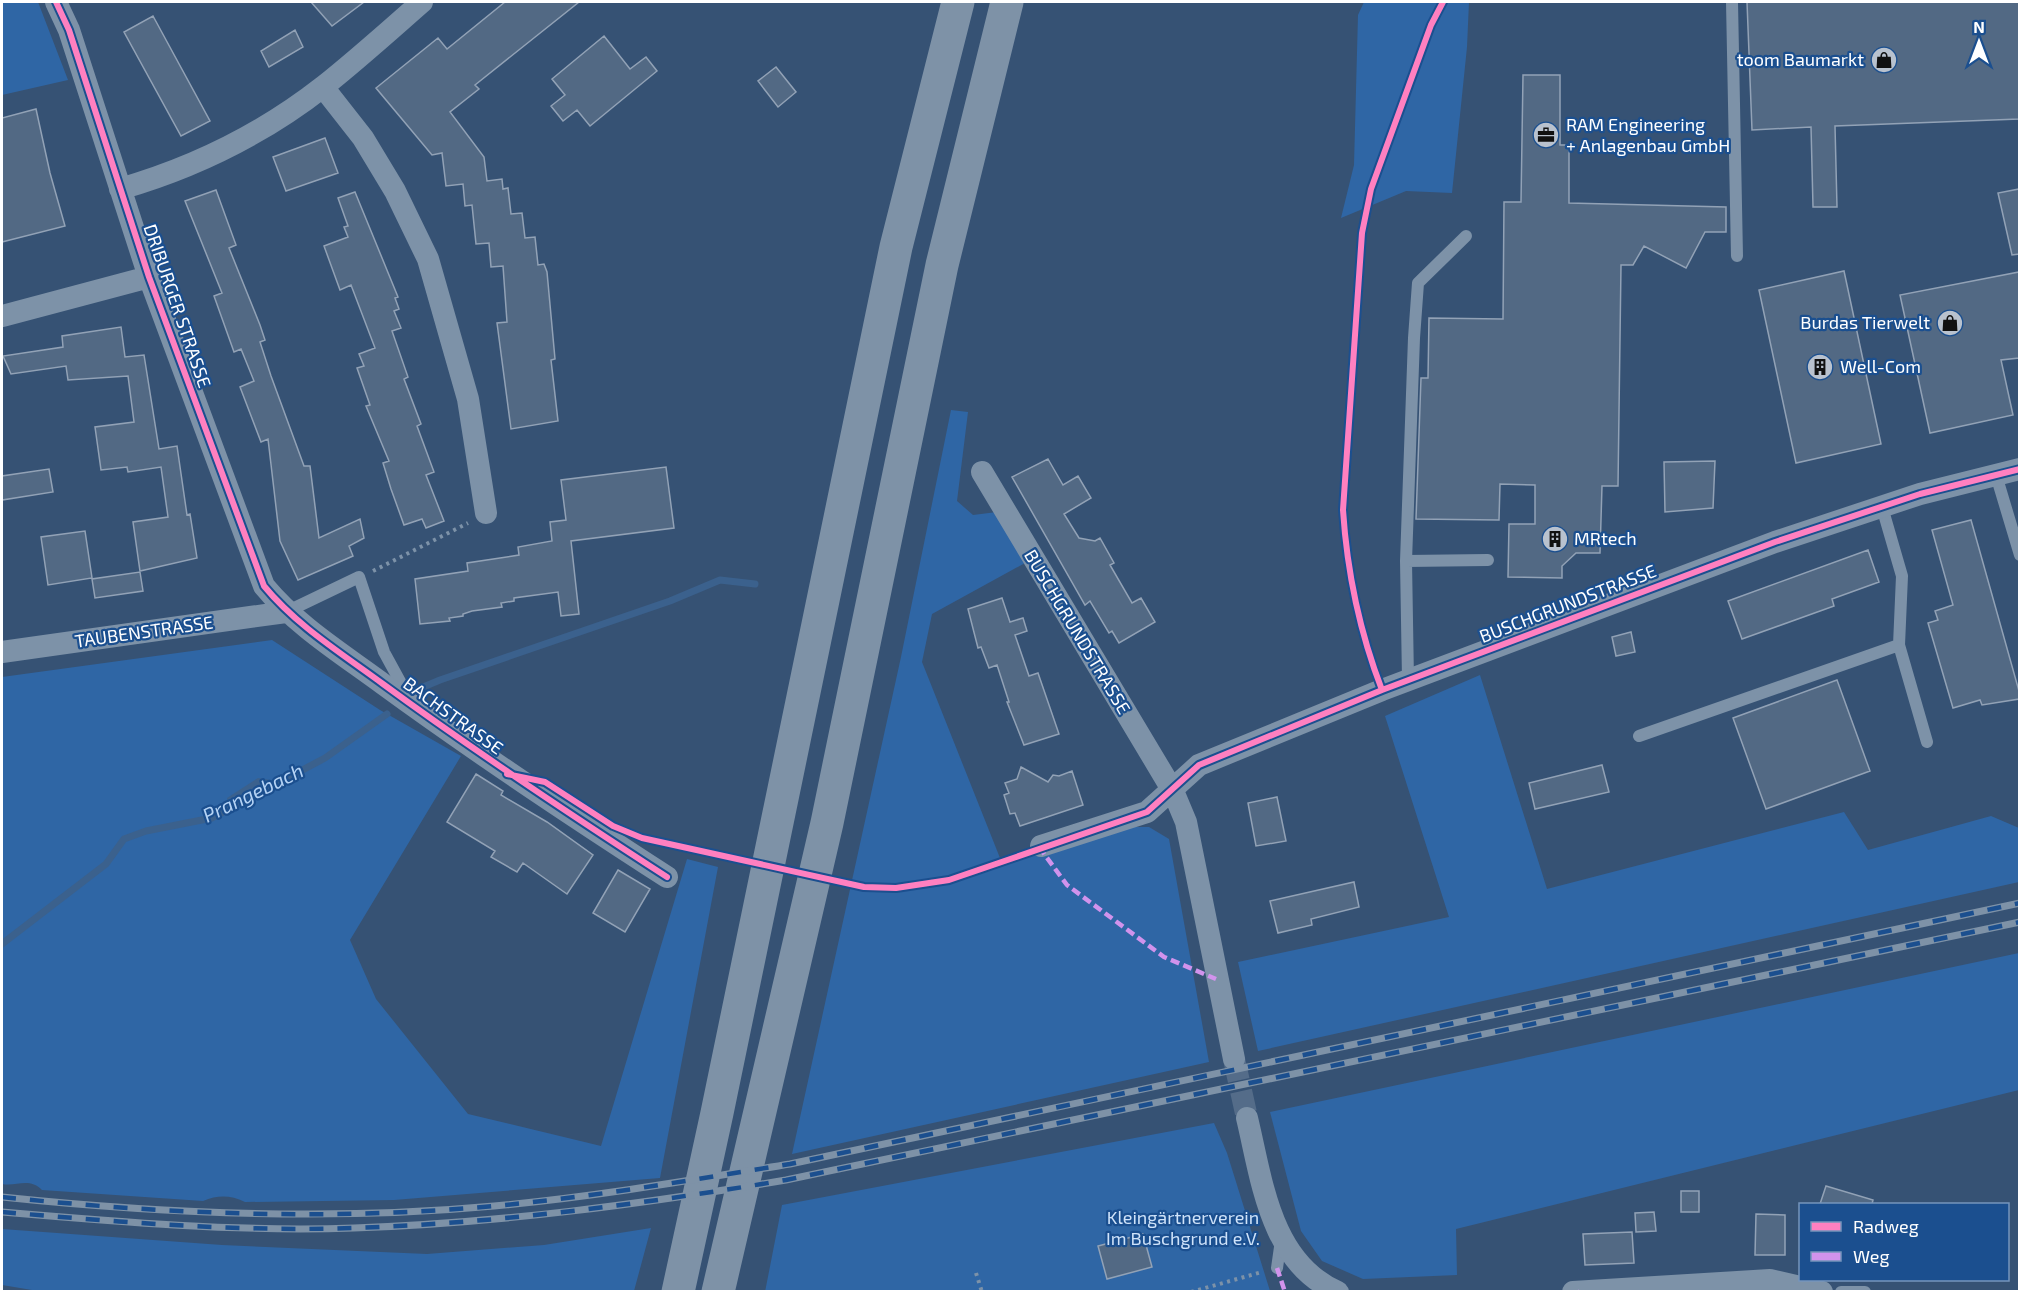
<svg xmlns="http://www.w3.org/2000/svg" width="2021" height="1293" font-family="'Exo 2',sans-serif">
	<style>
		.green { fill: #2f66a5 }
		.water { fill: #3b618d }
		.lines { fill: none; stroke-linecap: round; stroke-linejoin: round }
		.stream { stroke: #3b618d; stroke-width: 7 }
		.building { fill: #526984; stroke: #92a2b6; stroke-width: 1.5 }
		.street-tunnel { stroke: #546c89; stroke-width: 22; stroke-dasharray: 22 11; stroke-linecap: butt }
		.path { stroke: #7d92a8; stroke-width: 4; stroke-dasharray: 3 4.5; stroke-linecap: butt }
		.lane { stroke: #7d92a8; stroke-width: 12 }
		.street { stroke: #7d92a8; stroke-width: 22 }
		.highway { stroke: #7e92a7; stroke-width: 33 }
		.rail-casing { stroke: #7e92a7; stroke-width: 7 }
		.rail { stroke: #1b4f8f; stroke-width: 4.5; stroke-dasharray: 14; stroke-linecap: butt }
		.quiet { stroke: #d193ec; stroke-width: 4.5; stroke-dasharray: 9 4.5; stroke-linecap: butt }
		.cycleway-casing { stroke: #1b4f8f; stroke-width: 10 }
		.cycleway { stroke: #ff80c0; stroke-width: 6 }
		.labels { text-anchor: middle; stroke-width: 4.5; stroke-linejoin: round; paint-order: stroke }
		.poi-label { font-size: 18px; fill: #fff; stroke: #1b4f8f; text-anchor: start }
		.street-label { font-size: 18px; fill: #fff; stroke: #1b4f8f }
		.park-label { font-size: 18px; fill: #cfe3fa; stroke: #1b4f8f }
		.water-label { font-size: 20px; font-style: italic; fill: #b5d3f5; stroke: #1b4f8f }
	</style>
	<rect width="100%" height="100%" fill="#365274"/>
	<!-- green -->
	<path class="green" d="M 2,2 L 38,2 L 68,80 L 2,95 Z
		M 1364,2 L 1469,2 L 1467,47 L 1452,193 L 1406,191 L 1341,218 L 1354,165 L 1358,15 Z
		M 951,410 L 968,412 L 957,501 L 973,515 L 997,512 L 1025,563 L 932,614 L 922,662 L 1002,863 L 1125,827 L 1149,827 L 1169,839 L 1209,1062 L 792,1154 L 901,657 Z
		M 272,640 L 380,710 L 461,756 L 350,940 L 376,999 L 468,1114 L 601,1146 L 687,859 L 718,867 L 660,1178 L 394,1200 L 245,1202 C 230,1195 218,1195 203,1201 L 42,1190 C 29,1177 16,1187 2,1184 L 2,677 Z
		M 1480,675 L 1547,889 L 1844,812 L 1868,850 L 1991,816 L 2019,828 L 2019,882 L 1258,1051 L 1238,962 L 1449,917 L 1385,716 Z
		M 2019,953 L 2019,1090 L 1456,1229 L 1457,1275 L 1363,1279 L 1322,1261 L 1301,1231 L 1270,1112 Z
		M 1214,1123 L 1227,1153 L 1270,1291 L 765,1292 L 782,1205 Z
		M 651,1228 L 634,1291 L 44,1292 L 2,1285 L 2,1229 L 222,1245 L 427,1254 L 544,1245 Z"/>
	<!-- water -->
	<path class="water" d="M 258,778 L 270,780 L 272,787 L 229,808 L 227,798 Z"/>
	<g class="lines">
		<!-- stream -->
		<path class="stream" d="M 416,690 L 440,680 L 670,601 L 720,580 L 755,584
			M 2,944 L 106,864 L 124,839 L 146,831 L 212,818 L 325,758 L 387,714"/>
	</g>
	<!-- building -->
	<path class="building" d="M 311,2 L 364,2 L 332,26 Z
		M 505,2 L 579,2 L 475,85 L 479,89 L 450,112 L 484,157 L 487,181 L 502,179 L 503,189 L 508,188 L 511,214 L 522,213 L 525,238 L 535,237 L 538,265 L 544,264 L 547,272 L 555,359 L 551,360 L 558,421 L 511,429 L 497,323 L 507,322 L 503,266 L 491,267 L 489,243 L 476,244 L 472,205 L 465,206 L 463,184 L 446,186 L 442,153 L 432,155 L 376,88 L 438,38 L 447,49 Z
		M 1747,2 L 2019,2 L 2019,119 L 1835,126 L 1837,207 L 1813,207 L 1811,127 L 1752,130 Z
		M 153,16 L 210,121 L 181,136 L 124,32 Z
		M 295,30 L 303,47 L 269,67 L 261,51 Z
		M 604,36 L 630,69 L 646,57 L 657,71 L 590,126 L 577,110 L 563,121 L 551,106 L 565,95 L 552,79 Z
		M 776,67 L 796,92 L 778,107 L 758,81 Z
		M 1523,75 L 1560,75 L 1560,145 L 1569,145 L 1569,203 L 1726,207 L 1726,232 L 1705,232 L 1686,268 L 1644,246 L 1633,265 L 1621,265 L 1618,486 L 1602,486 L 1600,553 L 1576,553 L 1562,566 L 1562,578 L 1508,577 L 1509,524 L 1535,524 L 1535,485 L 1500,484 L 1499,520 L 1416,519 L 1421,378 L 1428,378 L 1429,318 L 1503,319 L 1504,202 L 1521,202 Z
		M 36,109 L 50,173 L 65,226 L 2,242 L 2,118 Z
		M 325,138 L 338,173 L 286,191 L 273,157 Z
		M 2019,189 L 2019,254 L 2012,255 L 1998,193 Z
		M 216,190 L 236,245 L 229,248 L 260,325 L 265,340 L 260,342 L 271,376 L 304,466 L 310,466 L 319,538 L 360,519 L 364,538 L 349,546 L 353,556 L 298,580 L 280,541 L 268,439 L 261,442 L 240,387 L 254,381 L 241,349 L 234,352 L 214,296 L 222,293 L 185,201 Z
		M 355,192 L 398,297 L 395,298 L 399,309 L 394,311 L 401,328 L 392,331 L 408,377 L 404,379 L 421,424 L 417,426 L 434,472 L 426,475 L 444,521 L 426,528 L 422,519 L 404,525 L 391,489 L 383,463 L 389,461 L 366,406 L 370,405 L 357,368 L 364,366 L 359,354 L 375,348 L 351,285 L 340,290 L 324,246 L 348,237 L 344,227 L 348,226 L 338,198 Z
		M 1844,271 L 1881,444 L 1796,463 L 1759,290 Z
		M 2019,272 L 2019,358 L 2001,360 L 2013,415 L 1930,433 L 1900,295 Z
		M 121,327 L 125,357 L 144,355 L 159,449 L 177,446 L 187,515 L 190,514 L 197,558 L 140,571 L 133,522 L 168,517 L 161,467 L 128,472 L 127,467 L 101,470 L 95,427 L 134,422 L 128,376 L 68,380 L 66,366 L 11,374 L 3,356 L 63,347 L 62,336 Z
		M 1048,459 L 1063,485 L 1078,476 L 1091,498 L 1064,514 L 1079,538 L 1095,541 L 1100,538 L 1114,563 L 1110,565 L 1132,603 L 1141,598 L 1155,622 L 1119,643 L 1112,631 L 1109,633 L 1090,601 L 1085,605 L 1012,477 Z
		M 1715,461 L 1713,508 L 1665,512 L 1664,462 Z
		M 666,467 L 674,528 L 571,541 L 579,614 L 561,616 L 558,592 L 514,598 L 514,601 L 501,603 L 502,607 L 472,611 L 463,614 L 463,616 L 449,618 L 450,621 L 420,624 L 415,579 L 468,571 L 467,563 L 519,555 L 518,547 L 552,541 L 550,522 L 566,520 L 561,480 Z
		M 49,469 L 53,492 L 2,500 L 2,476 Z
		M 1971,520 L 2019,691 L 2019,699 L 1982,705 L 1980,700 L 1953,708 L 1928,623 L 1938,620 L 1935,611 L 1953,605 L 1932,530 Z
		M 85,531 L 92,578 L 48,585 L 41,537 Z
		M 1868,550 L 1879,582 L 1832,599 L 1834,606 L 1742,639 L 1728,601 Z
		M 140,572 L 143,591 L 95,598 L 92,579 Z
		M 1002,598 L 1010,622 L 1023,618 L 1027,631 L 1015,635 L 1029,676 L 1038,673 L 1059,734 L 1024,745 L 1007,702 L 1009,702 L 997,665 L 989,668 L 981,647 L 978,648 L 968,609 Z
		M 1631,632 L 1635,652 L 1616,656 L 1612,637 Z
		M 1837,680 L 1870,771 L 1766,809 L 1733,718 Z
		M 1602,765 L 1609,792 L 1535,809 L 1529,783 Z
		M 1021,767 L 1048,782 L 1053,775 L 1059,776 L 1072,771 L 1083,805 L 1020,826 L 1015,813 L 1010,814 L 1004,795 L 1009,793 L 1005,783 L 1017,779 Z
		M 476,774 L 503,791 L 501,795 L 547,822 L 593,855 L 567,894 L 523,863 L 517,872 L 491,857 L 495,851 L 447,822 Z
		M 1277,797 L 1286,841 L 1256,846 L 1248,803 Z
		M 618,870 L 650,889 L 625,932 L 593,913 Z
		M 1354,882 L 1359,907 L 1311,919 L 1312,925 L 1278,933 L 1270,901 Z
		M 1826,1186 L 1873,1200 L 1872,1204 L 1820,1204 Z
		M 1681,1191 L 1699,1191 L 1699,1212 L 1681,1212 Z
		M 1654,1212 L 1656,1231 L 1636,1232 L 1635,1213 Z
		M 1756,1214 L 1785,1215 L 1785,1255 L 1755,1255 Z
		M 1632,1232 L 1634,1263 L 1585,1265 L 1583,1234 Z
		M 1143,1234 L 1152,1267 L 1107,1279 L 1098,1246 Z"/>
	<g class="lines">
		<!-- street-tunnel -->
		<path class="street-tunnel" d="M 1234,1059 L 1247,1118"/>
		<!-- path -->
		<path class="path" d="M 373,571 L 468,523
			M 976,1273 L 982,1292
			M 1191,1292 L 1262,1272"/>
		<!-- lane -->
		<path class="lane" d="M 1732,2 L 1737,256
			M 1996,475 L 2020,555
			M 1406,561 L 1488,560
			M 286,612 L 359,577 L 384,652 L 408,696
			M 1899,645 L 1927,742
			M 1408,680 L 1406,561 L 1414,338 L 1418,283 L 1466,236
			M 1639,736 L 1899,645 L 1902,576 L 1882,507
			M 1277,1268 L 1281,1240
			M 1841,1292 L 1865,1292"/>
		<!-- street -->
		<path class="street" d="M 56,2 L 69,30 L 149,277 L 264,586 C 297,626 341,653 383,684 C 476,752 571,815 667,877
			M 323,87 L 363,138 L 395,191 L 428,259 L 468,399 L 486,513
			M 120,189 C 193,168 264,133 324,86 C 358,59 390,30 422,2
			M 2,316 L 149,277
			M 982,472 L 1173,791 L 1186,822 L 1234,1059
			M 2,652 L 286,612
			M 1041,846 L 1147,812 L 1199,765 L 1382,690 L 1775,542 L 1920,494 L 2020,469
			M 1247,1118 C 1262,1180 1270,1263 1338,1292
			M 1573,1292 L 1770,1280 L 1822,1292"/>
		<!-- highway -->
		<path class="highway" d="M 678,1292 L 717,1113 L 896,247 L 958,2
			M 718,1292 L 827,823 L 942,265 L 1007,2"/>
		<!-- rail casing -->
		<g class="rail-casing">
			<path id="rail" d="M 2,1197 C 165,1214 330,1221 494,1206 C 593,1197 692,1180 790,1164 L 2020,903
				M 2,1212 C 119,1222 237,1232 354,1228 C 500,1223 643,1204 786,1180 L 2020,922"/>
		</g>
		<!-- rail -->
		<use href="#rail" class="rail"/>
		<!-- quiet -->
		<path class="quiet" d="M 1039,847 L 1067,885 L 1164,957 L 1216,979
			M 1277,1268 L 1285,1292
			M 1579,1292 L 1580,1291"/>
		<!-- cycleway casing -->
		<g class="cycleway-casing">
			<path id="cycleway" d="M 56,2 L 69,30 L 149,277 L 264,586 C 297,626 341,653 383,684 C 476,752 571,815 667,877
				M 1382,690 C 1360,633 1347,571 1343,510 L 1362,233 L 1371,189 L 1431,25 L 1443,2
				M 507,774 L 545,782 L 613,826 L 642,838 L 864,887 L 896,888 L 949,880 L 1147,812 L 1199,765 L 1382,690 L 1775,542 L 1920,494 L 2020,469"/>
		</g>
		<!-- cycleway -->
		<use href="#cycleway" class="cycleway"/>
	</g>
	<!-- icons -->
	<defs>
		<g id="shop-disc" transform="scale(1.35)"><circle r="9.5" fill="#b9c2ce" stroke="#1b4f8f"/><path d="M-5-2.5h2.3a2.7 3.5 0 0 1 5.4 0H5L5.5 6h-11ZM-1.5-2.5h3a1.5 2.3 0 0 0-3 0Z" fill="#111"/></g>
		<g id="office-disc" transform="scale(1.35)"><circle r="9.5" fill="#b9c2ce" stroke="#1b4f8f"/><path d="M-6-3h4V-5.5h4V-3h4V5H-6ZM-1-4.5V-3h2v-1.5ZM-6 0V1H6V0Z" fill="#111"/></g>
		<g id="building-disc" transform="scale(1.35)"><circle r="9.5" fill="#b9c2ce" stroke="#1b4f8f"/><path d="M-4-6H4V6H1V3H-1V6H-4ZM-2.5-4.3h1.7v1.8h-1.7ZM.8-4.3h1.7v1.8H.8ZM-2.5-1h1.7V.8h-1.7ZM.8-1h1.7V.8H.8Z" fill="#111"/></g>
	</defs>
	<g fill-rule="evenodd">
		<use href="#shop-disc" x="1884" y="60"/>
		<use href="#office-disc" x="1546" y="135"/>
		<use href="#shop-disc" x="1950" y="323"/>
		<use href="#building-disc" x="1820" y="367"/>
		<use href="#building-disc" x="1555" y="539"/>
	</g>
	<g class="labels">
		<!-- poi labels -->
		<g class="poi-label">
			<text x="1864" y="66" text-anchor="end">toom Baumarkt</text>
			<text x="1566" y="131">RAM Engineering<tspan x="1566" dy="21">+ Anlagenbau GmbH</tspan></text>
			<text x="1930" y="329" text-anchor="end">Burdas Tierwelt</text>
			<text x="1840" y="373">Well-Com</text>
			<text x="1574" y="545">MRtech</text>
		</g>
		<!-- street labels -->
		<g class="street-label">
			<text transform="translate(177 306) rotate(71)" y="6">DRIBURGER STRASSE</text>
			<text transform="translate(1568 604) rotate(-21)" y="6">BUSCHGRUNDSTRASSE</text>
			<text transform="translate(144 632) rotate(-8)" y="6">TAUBENSTRASSE</text>
			<text transform="translate(1077 632) rotate(59)" y="6">BUSCHGRUNDSTRASSE</text>
			<text transform="translate(453 716) rotate(36)" y="6">BACHSTRASSE</text>
		</g>
		<!-- park labels -->
		<g class="park-label">
			<text x="1183" y="1224">Kleingärtnerverein<tspan x="1183" dy="21">Im Buschgrund e.V.</tspan></text>
		</g>
		<!-- water labels -->
		<g class="water-label">
			<text transform="translate(253 793) rotate(-26)" y="7">Prangebach</text>
		</g>
	</g>
	<!-- border -->
	<rect width="2021" height="1293" fill="none" stroke="#ffffff" stroke-width="6"/>
	<!-- legend -->
	<rect x="1799" y="1203" width="210" height="78" fill="#1b4f8f" stroke="#7695bc" stroke-width="1.5"/>
	<rect x="1811" y="1222" width="30" height="9" fill="#ff80c0" stroke="#7695bc" stroke-width="1.5"/>
	<text x="1853" y="1233" font-size="18" fill="#ffffff">Radweg</text>
	<rect x="1811" y="1252" width="30" height="9" fill="#d193ec" stroke="#7695bc" stroke-width="1.5"/>
	<text x="1853" y="1263" font-size="18" fill="#ffffff">Weg</text>
	<!-- north arrow -->
	<g transform="translate(1979 42)" stroke="#1b4f8f" stroke-width="4.5" paint-order="stroke">
	<path d="M0-4.5L10 22L0 15L-10 22Z" fill="#ffffff"/>
	<text y="-9" font-size="16" font-weight="bold" text-anchor="middle" fill="#ffffff">N</text>
	</g>
</svg>
